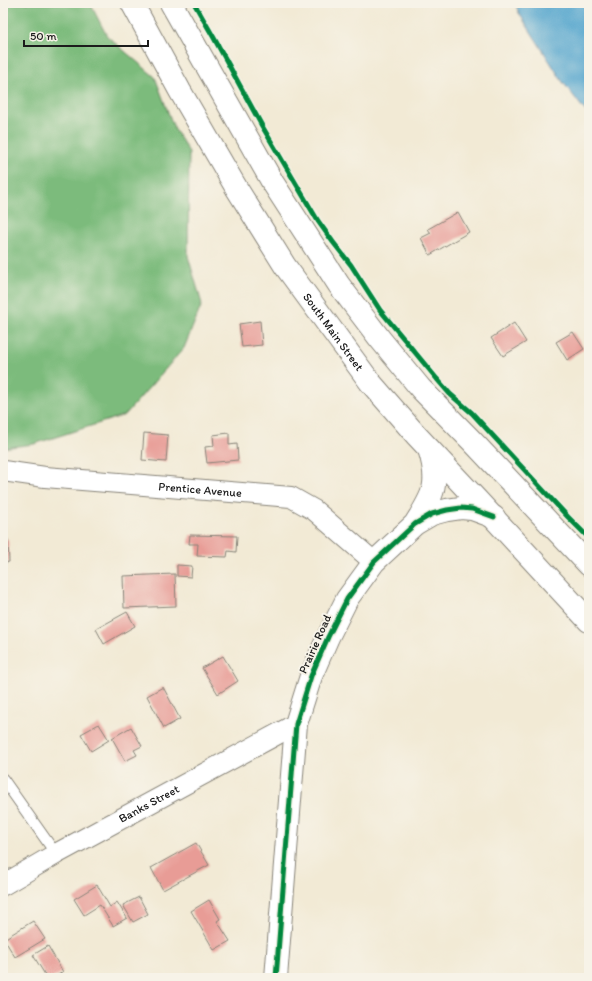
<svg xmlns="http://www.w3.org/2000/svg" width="592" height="981" font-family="Itim,sans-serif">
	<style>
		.forest { fill: #7bbb7b; stroke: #4c6c4c }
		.water { fill: #54a6ce; stroke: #386175 }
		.building { fill: #e89c96 }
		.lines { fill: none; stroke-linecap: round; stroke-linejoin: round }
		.service-casing { stroke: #878378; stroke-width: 12 }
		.minor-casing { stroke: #878378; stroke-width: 22 }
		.tertiary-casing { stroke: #878378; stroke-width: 24 }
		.primary-casing { stroke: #878378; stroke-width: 24 }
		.service { stroke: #fff; stroke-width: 10 }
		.minor { stroke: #fff; stroke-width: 20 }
		.tertiary { stroke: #fff; stroke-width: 22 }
		.primary { stroke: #fff; stroke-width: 22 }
		.cycleway-casing { stroke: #f7f3e8; stroke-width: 8 }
		.cycleway { stroke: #00873e; stroke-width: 5 }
		.labels { text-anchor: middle; stroke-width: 4; stroke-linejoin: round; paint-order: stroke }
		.street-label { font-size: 12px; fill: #1c1c1c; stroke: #f7f3e8 }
	</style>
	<rect width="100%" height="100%" fill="#f7f3e8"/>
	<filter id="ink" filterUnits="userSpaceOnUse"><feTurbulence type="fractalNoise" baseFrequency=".025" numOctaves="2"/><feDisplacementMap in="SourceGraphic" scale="8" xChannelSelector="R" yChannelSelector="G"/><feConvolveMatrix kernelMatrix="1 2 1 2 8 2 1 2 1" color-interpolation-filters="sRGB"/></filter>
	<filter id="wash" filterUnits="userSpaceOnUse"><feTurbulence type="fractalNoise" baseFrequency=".012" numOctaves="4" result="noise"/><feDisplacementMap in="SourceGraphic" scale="16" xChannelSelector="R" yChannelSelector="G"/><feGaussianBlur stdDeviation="0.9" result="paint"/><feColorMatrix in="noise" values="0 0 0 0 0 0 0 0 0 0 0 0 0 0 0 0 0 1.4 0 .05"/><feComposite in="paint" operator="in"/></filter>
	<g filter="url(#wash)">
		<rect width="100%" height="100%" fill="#f2ead5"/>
		<!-- forest -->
		<path class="forest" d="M 3,3 L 90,3 L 107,36 L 155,77 L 174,128 L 189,152 L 188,256 L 202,304 L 184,348 L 125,415 L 34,444 L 3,448 Z"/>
		<!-- water -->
		<path class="water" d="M 515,3 L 589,3 L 589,116 L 562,81 L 519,13 Z"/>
		<g id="blocks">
			<!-- building -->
			<path class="building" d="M 458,212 L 469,232 L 430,255 L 421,238 L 431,233 L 428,229 Z
				M 260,321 L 262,345 L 242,347 L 239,324 Z
				M 514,323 L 526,342 L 503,356 L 491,338 Z
				M 573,332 L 584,349 L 567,360 L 556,342 Z
				M 144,433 L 168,435 L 166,462 L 142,460 Z
				M 229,433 L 229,445 L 237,444 L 238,460 L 207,463 L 205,447 L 214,446 L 213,435 Z
				M 190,535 L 237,536 L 236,552 L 228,551 L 227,557 L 197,556 L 198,544 L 189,544 Z
				M 3,539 L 8,539 L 9,562 L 3,563 Z
				M 177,565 L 192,566 L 191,577 L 177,576 Z
				M 175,574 L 176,606 L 124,608 L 123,576 Z
				M 127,612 L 135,626 L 104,644 L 96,629 Z
				M 223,656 L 238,681 L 218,694 L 202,668 Z
				M 163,687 L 180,719 L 164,728 L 147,696 Z
				M 99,724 L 109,740 L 91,751 L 81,734 Z
				M 131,727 L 142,746 L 134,750 L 137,755 L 125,761 L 112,738 Z
				M 196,843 L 209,865 L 163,890 L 151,868 Z
				M 97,885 L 110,907 L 117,902 L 127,918 L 113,926 L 100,905 L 84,915 L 74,899 Z
				M 139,897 L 148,914 L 133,922 L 123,905 Z
				M 209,900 L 220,919 L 217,921 L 230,941 L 214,950 L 191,911 Z
				M 33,921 L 45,939 L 15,957 L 4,939 Z
				M 48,946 L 63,972 L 53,978 L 47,978 L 33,955 Z"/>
		</g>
	</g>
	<g filter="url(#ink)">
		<use href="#blocks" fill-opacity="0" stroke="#878378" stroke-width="1"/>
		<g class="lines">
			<!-- service casing -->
			<g class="service-casing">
				<path id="service" d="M 3,779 L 56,854"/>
			</g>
			<!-- minor casing -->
			<g class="minor-casing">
				<g id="minor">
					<path id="s1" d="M 3,471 L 45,477 L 291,497 L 314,510 L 374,562"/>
					<path id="s2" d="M 3,885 L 56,854 L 296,724"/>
				</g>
			</g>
			<!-- tertiary casing -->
			<g class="tertiary-casing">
				<path id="tertiary" d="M 415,524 C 434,494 440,484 429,449
					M 276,978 L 296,724 L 311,676 L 328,637 L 347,599 L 374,562 L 415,524 L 432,514 L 447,510 L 461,508 L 472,509 L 494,517"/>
			</g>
			<!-- primary casing -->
			<g class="primary-casing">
				<g id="primary">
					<path id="s3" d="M 132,3 L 180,91 L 237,189 L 285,266 L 370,382 L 417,436 L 478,501 L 589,621"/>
					<path d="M 171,3 L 273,183 L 339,285 L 380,339 L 421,389 L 472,441 L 589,565"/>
				</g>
			</g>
			<!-- service -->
			<use href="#service" class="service"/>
			<!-- minor -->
			<use href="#minor" class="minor"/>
			<!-- tertiary -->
			<use href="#tertiary" class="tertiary"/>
			<!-- primary -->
			<use href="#primary" class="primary"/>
			<!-- cycleway casing -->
			<g class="cycleway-casing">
				<path id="cycleway" d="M 194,3 L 214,38 L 262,126 L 318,221 L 333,242 L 351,265 L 380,310 L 437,379 L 450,394 L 472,413 L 568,517 L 589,538
					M 276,978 L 296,724 L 311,676 L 328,637 L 347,599 L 374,562 L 415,524 L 432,514 L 447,510 L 461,508 L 472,509 L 494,517"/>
			</g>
			<!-- cycleway -->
			<use href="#cycleway" class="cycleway"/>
		</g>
	</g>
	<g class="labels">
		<!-- street labels -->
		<g class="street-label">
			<text dy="4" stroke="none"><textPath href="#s3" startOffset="386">South Main Street</textPath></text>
			<text dy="4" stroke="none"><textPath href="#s1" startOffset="198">Prentice Avenue</textPath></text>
			<text transform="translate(315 644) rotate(-66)" y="4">Prairie Road</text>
			<text dy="4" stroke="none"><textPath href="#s2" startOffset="167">Banks Street</textPath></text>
		</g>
	</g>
	<!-- margin -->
	<rect width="592" height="981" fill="none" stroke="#f7f3e8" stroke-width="16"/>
	<!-- scale -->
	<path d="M24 40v6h124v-6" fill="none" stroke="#1c1c1c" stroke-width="2"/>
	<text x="30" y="40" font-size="12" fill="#1c1c1c" stroke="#f7f3e8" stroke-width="3" paint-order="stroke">50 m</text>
</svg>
